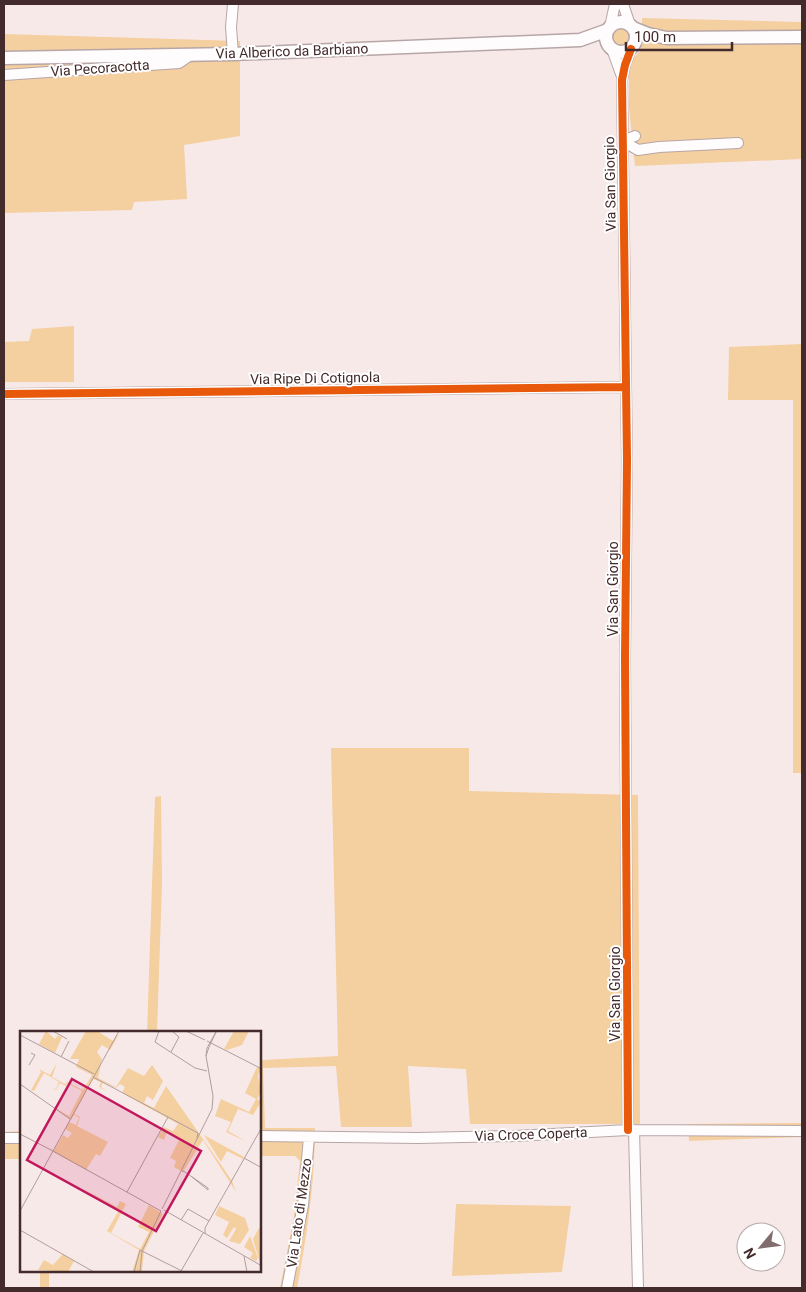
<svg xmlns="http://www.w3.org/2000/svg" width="806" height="1292" font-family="Roboto,sans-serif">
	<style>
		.green { fill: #f4cf9f }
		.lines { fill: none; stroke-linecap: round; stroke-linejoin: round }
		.minor-casing { stroke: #b8a6a7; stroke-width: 12 }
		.major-casing { stroke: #b8a6a7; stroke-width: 15 }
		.minor { stroke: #fefcfc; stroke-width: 10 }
		.major { stroke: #fefcfc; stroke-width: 12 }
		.cycleway-casing { stroke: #fff; stroke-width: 11 }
		.cycleway { stroke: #e8590c; stroke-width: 8 }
		.labels { text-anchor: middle; stroke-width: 4; stroke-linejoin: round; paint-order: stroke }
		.street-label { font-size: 14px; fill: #432a2b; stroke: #fff }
		.inset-road { fill: none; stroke: #b09d9d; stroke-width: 1 }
		.view { fill: #c2185b; fill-opacity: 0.15; stroke: #c2185b; stroke-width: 2.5 }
		.inset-edge { fill: none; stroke: #432a2b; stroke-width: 2.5 }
	</style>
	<rect width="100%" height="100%" fill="#f8e9e9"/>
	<!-- green -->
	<path class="green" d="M 642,18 L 802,22 L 802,159 L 635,166 L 629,108 L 629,75 L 633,59 L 641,50 Z
		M611 37a10 10 0 1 1 20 0a10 10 0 1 1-20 0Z
		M 4,34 L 240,41 L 240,136 L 184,145 L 187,199 L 134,202 L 132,210 L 4,213 Z
		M 74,326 L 74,382 L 4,382 L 4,342 L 29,341 L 32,329 Z
		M 802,344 L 802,773 L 793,773 L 793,400 L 728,400 L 729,347 Z
		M 331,748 L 469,748 L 469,791 L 638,795 L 640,1124 L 470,1124 L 466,1069 L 408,1066 L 412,1127 L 341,1127 L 336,1066 L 263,1068 L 265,1128 L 315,1128 C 315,1182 307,1235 297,1288 L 280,1288 L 294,1216 L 300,1161 L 295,1156 L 260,1156 L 260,1063 L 263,1060 L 338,1056 Z
		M 161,796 L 162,884 L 157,1032 L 147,1032 L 155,797 Z
		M 802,1123 L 802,1137 L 689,1141 L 688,1124 Z
		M 21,1131 L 21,1159 L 4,1159 L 4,1132 Z
		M 456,1204 L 571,1206 L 562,1272 L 452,1276 Z
		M 40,1271 L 49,1271 L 49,1288 L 40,1288 Z"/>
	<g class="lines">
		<!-- minor casing -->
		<g class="minor-casing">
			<path id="minor" d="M 623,4 L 630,25
				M 610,27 L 615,4
				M 612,49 L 621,74
				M 233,54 L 231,27 L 233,4
				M 4,75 L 179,63 L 192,54
				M 635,136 L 623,141 L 638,150 L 659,147 L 738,143
				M 4,394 L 626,387
				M 628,1130 L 625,658 L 627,460 L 622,80 L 625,65 L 631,49
				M 634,1130 L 638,1288
				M 260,1136 L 418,1138 L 515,1136 L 628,1130 L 802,1131
				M 4,1138 L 21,1138
				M 287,1288 L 303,1205 L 309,1137"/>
		</g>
		<!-- major casing -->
		<g class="major-casing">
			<path id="major" d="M606 37a15 15 0 1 1 30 0a15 15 0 1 1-30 0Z
				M 633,28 L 648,34 L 667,38 L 802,37
				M 4,58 L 233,54 L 580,40 L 608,30"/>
		</g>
		<!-- minor -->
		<use href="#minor" class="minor"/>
		<!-- major -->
		<use href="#major" class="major"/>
		<!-- cycleway casing -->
		<g class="cycleway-casing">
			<path id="cycleway" d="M 4,394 L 626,387
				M 628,1130 L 625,658 L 627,460 L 622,80 L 625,65 L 631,49"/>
		</g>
		<!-- cycleway -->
		<use href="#cycleway" class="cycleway"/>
	</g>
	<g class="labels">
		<!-- street labels -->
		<g class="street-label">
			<text transform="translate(292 51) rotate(-2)" y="5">Via Alberico da Barbiano</text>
			<text transform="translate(100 68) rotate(-4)" y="5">Via Pecoracotta</text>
			<text transform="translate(610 184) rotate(-91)" y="5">Via San Giorgio</text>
			<text transform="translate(315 378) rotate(-1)" y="5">Via Ripe Di Cotignola</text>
			<text transform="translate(613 589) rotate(-90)" y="5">Via San Giorgio</text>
			<text transform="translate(615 994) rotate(-90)" y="5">Via San Giorgio</text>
			<text transform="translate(531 1134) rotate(-2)" y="5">Via Croce Coperta</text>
			<text transform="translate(299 1213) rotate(-82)" y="5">Via Lato di Mezzo</text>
		</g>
	</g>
	<!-- overview -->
	<g transform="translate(20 1031)">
		<rect width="241" height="241" fill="#f8e9e9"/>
		<path d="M 26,0 L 35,8 L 38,4 L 42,6 L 35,22 L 19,13 ZM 66,0 L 77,0 L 93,10 L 100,2 L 90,19 L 82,14 L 77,21 L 82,28 L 78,47 L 96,56 L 108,37 L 124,45 L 132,34 L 143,50 L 133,69 L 127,65 L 124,72 L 134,77 L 146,55 L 204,138 L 212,150 L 216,161 L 183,109 L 163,141 L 154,136 L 156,130 L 150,127 L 160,107 L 147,101 L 144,109 L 138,106 L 144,96 L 153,100 L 158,93 L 102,62 L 105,56 L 100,53 L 96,57 L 83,51 L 81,56 L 87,60 L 79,56 L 81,51 L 73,48 L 54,83 L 60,86 L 57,95 L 88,111 L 80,125 L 76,123 L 66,139 L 33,121 L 43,104 L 48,107 L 52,102 L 45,98 L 49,91 L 56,94 L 59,87 L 54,84 L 51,89 L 32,75 L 49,85 L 62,60 L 47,52 L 46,55 L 40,52 L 36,59 L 32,57 L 36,58 L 39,51 L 24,42 L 14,60 L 11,59 L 21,41 L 19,38 L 30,44 L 37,32 L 32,46 L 45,53 L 47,51 L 63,59 L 72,44 L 56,36 L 59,28 L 50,28 ZM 214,0 L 229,0 L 222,14 L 207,19 L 204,18 ZM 237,36 L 241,37 L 238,45 L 241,61 L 237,68 L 241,71 L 233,84 L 218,78 L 208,100 L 227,111 L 206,101 L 211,91 L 195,85 L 201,68 L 229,81 L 236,68 L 225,62 ZM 184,104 L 224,126 L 223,128 L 207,120 L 201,131 ZM 60,156 L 97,176 L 100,170 L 106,173 L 91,202 L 120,218 L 129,201 L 118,196 L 129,174 L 143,183 L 124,220 L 122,241 L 112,241 L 119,219 L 87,200 L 99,179 ZM 199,175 L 225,187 L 229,199 L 220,213 L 209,210 L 216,198 L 214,196 L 207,207 L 203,204 L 209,191 L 195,184 ZM 239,197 L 241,198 L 241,235 L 233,208 ZM 230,205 L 238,227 L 236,230 L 230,227 L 233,222 L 224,216 ZM 43,223 L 54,230 L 48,241 L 18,239 L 24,229 L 33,234 Z" fill="#f4cf9f"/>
		<path class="inset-road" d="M 33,0 L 47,8M 139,0 L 135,11 L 175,37 L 187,40M 166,0 L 185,9M 196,1 L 189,16 L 186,25 L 187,17 ZM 0,4 L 74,43M 187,10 L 242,38M 151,21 L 159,6 L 152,0M 41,26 L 49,10M 9,34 L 15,24 L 11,22M 73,46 L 178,102 L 177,107M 0,53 L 50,88M 0,103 L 33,120M 33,120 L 141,180M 224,127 L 242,137M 162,140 L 165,141 L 188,157 L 188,159 L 172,146M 107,161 L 148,86M 142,178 L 192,78 L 193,65 L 186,25M 144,179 L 242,235M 0,180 L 99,0M 161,189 L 168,178 L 189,190M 0,199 L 74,241M 185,203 L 185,197 L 242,96M 224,225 L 227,241M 161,240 L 183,202M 114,241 L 120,219 L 164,241M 120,241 L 122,220 L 141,180"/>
		<path class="view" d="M 52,48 L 181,120 L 136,200 L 7,129 Z"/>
		<rect width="241" height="241" class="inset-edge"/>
	</g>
	<!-- border -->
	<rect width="806" height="1292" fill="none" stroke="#432a2b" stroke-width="10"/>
	<!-- north arrow -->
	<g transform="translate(761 1247) rotate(241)"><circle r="24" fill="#ffffff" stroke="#b4aaaa"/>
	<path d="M0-4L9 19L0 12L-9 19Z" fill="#826d6e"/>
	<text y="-8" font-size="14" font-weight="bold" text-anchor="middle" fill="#432a2b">N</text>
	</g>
	<!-- scale -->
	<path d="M626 42v8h106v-8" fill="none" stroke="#432a2b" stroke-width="2.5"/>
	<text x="634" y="42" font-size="15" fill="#432a2b" stroke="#ffffff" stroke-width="4" paint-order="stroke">100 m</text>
</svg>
